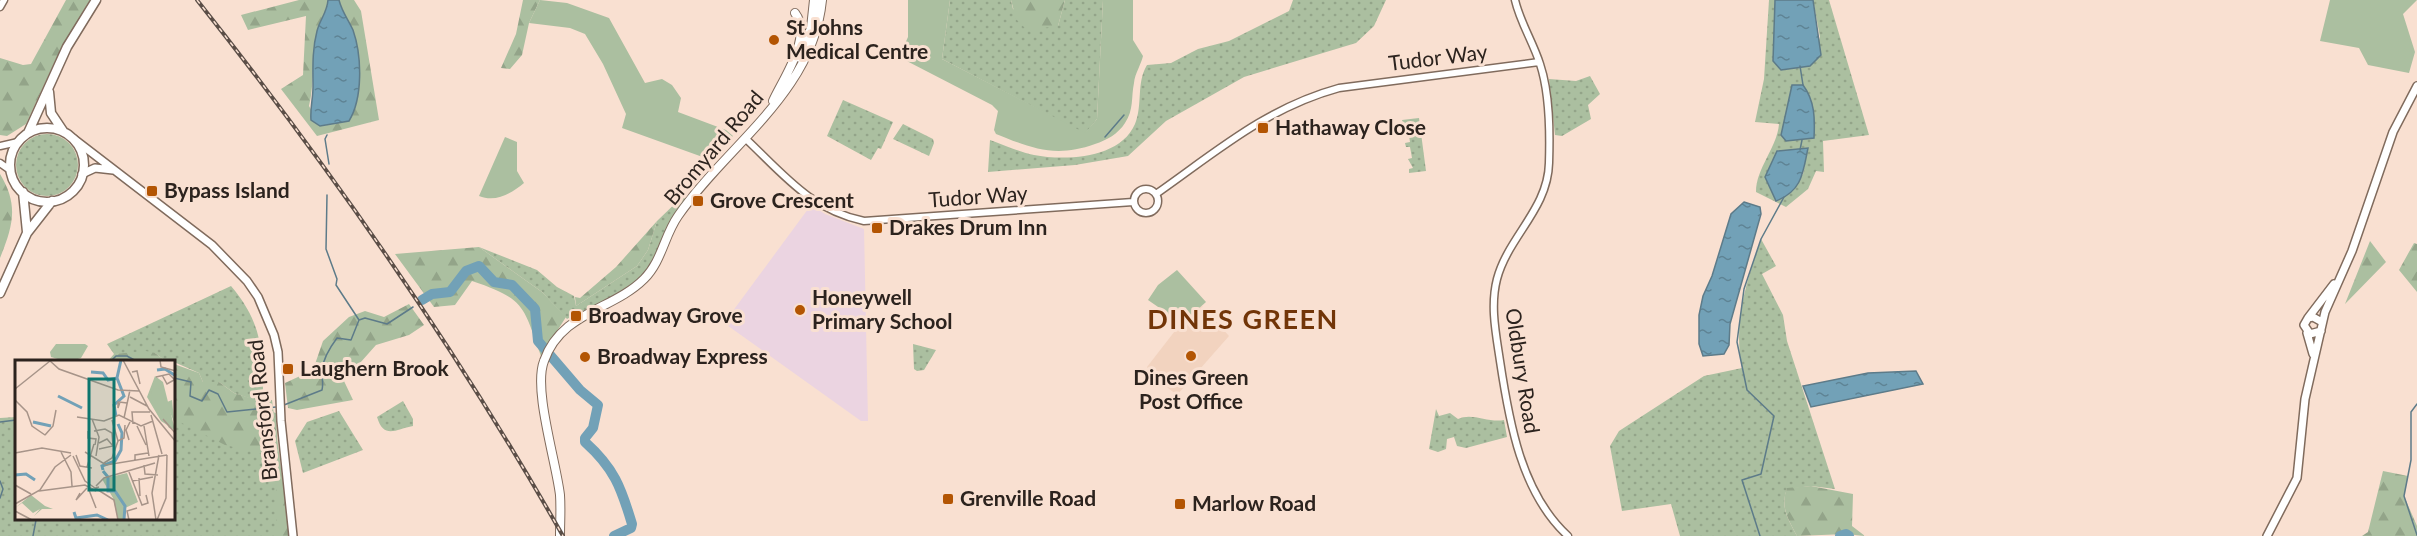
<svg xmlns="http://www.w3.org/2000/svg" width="2417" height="536" font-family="Lato,sans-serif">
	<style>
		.built { fill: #f2d3bf }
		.education { fill: #ebd4e1 }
		.grass { fill: url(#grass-dots); fill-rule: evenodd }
		.forest { fill: url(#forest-firs) }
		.park { fill: #abbfa0 }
		.water { fill: url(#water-ripples); stroke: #5d7b89; stroke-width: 1.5 }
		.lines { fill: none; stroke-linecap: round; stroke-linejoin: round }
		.stream { stroke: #5d7b89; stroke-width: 1.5 }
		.river { stroke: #72a1b7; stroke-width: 10 }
		.tertiary-casing { stroke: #806b5d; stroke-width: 9 }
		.secondary-casing { stroke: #806b5d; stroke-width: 10 }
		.primary-casing { stroke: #806b5d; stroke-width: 10 }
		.trunk-casing { stroke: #806b5d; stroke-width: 11 }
		.tertiary { stroke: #fff; stroke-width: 6 }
		.secondary { stroke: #fff; stroke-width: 7 }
		.primary { stroke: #fff; stroke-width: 8 }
		.trunk { stroke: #fff; stroke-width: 8 }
		.rail-casing { stroke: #5b4e47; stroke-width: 4 }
		.rail { stroke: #f9e0d1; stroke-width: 1.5; stroke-dasharray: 4.5; stroke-linecap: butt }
		.poi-dot { fill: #b35503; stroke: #f9e0d1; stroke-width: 2 }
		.labels { text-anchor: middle; stroke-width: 6; stroke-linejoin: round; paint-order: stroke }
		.poi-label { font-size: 21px; font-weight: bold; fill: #2c231e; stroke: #f9e0d1; text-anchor: start }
		.street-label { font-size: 21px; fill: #2c231e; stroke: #f9e0d1 }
		.district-label { font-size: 27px; font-weight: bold; letter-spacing: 1.5px; fill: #723508; stroke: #f9e0d1 }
		.inset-river { fill: none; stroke: #72a1b7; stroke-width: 3 }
		.inset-road { fill: none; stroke: #a79489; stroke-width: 1.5 }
		.view { fill: #0f766e; fill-opacity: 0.15; stroke: #0f766e; stroke-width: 3 }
		.inset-edge { fill: none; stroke: #2c231e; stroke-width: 3 }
	</style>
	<defs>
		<pattern id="grass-dots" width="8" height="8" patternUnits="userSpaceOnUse" patternTransform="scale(1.5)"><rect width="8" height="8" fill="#abbfa0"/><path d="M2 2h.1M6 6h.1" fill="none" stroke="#93a489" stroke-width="1.8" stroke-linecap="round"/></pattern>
		<pattern id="forest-firs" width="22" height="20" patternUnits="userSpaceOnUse" patternTransform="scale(1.5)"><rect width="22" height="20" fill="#abbfa0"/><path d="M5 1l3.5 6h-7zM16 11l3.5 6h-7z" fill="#93a489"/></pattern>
		<pattern id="water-ripples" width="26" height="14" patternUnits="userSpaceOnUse" patternTransform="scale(1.5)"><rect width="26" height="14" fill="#72a1b7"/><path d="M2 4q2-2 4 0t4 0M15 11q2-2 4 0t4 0" fill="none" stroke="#5e8394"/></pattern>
	</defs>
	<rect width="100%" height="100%" fill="#f9e0d1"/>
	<!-- built -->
	<path class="built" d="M 1202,306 L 1229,336 L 1177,395 L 1154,377 L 1147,367 L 1178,327 Z"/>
	<!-- education -->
	<path class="education" d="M 811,205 L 825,214 L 864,229 L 868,421 L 861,421 L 724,323 Z"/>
	<!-- grass -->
	<path class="grass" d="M 950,0 L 1011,0 L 1013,9 L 1058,26 L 1065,0 L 1103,0 L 1097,119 L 1085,134 L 942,59 Z
		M 1293,0 L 1386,0 L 1374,26 L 1356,43 L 1244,77 L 1166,121 L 1128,156 L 1075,165 L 988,172 L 990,140 C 1004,145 1019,152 1034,155 C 1065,161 1120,159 1135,124 C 1143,105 1136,83 1147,65 L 1171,63 L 1198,49 L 1229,41 L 1289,11 Z
		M 1769,0 L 1775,0 L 1773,61 L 1781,70 L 1810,66 L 1820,37 L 1813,0 L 1829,0 L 1869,135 L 1823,141 L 1824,172 L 1816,171 L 1808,189 L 1786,207 L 1756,192 C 1756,168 1777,148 1779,124 L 1755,122 L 1764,79 ZM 1808,148 L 1803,174 L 1776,200 L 1765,176 Z
		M 1590,76 L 1600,94 L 1588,105 L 1591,119 L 1562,136 L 1555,135 L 1549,79 L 1576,81 Z
		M 843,100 L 893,122 L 881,149 L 878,148 L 871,160 L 827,136 Z
		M 1419,118 L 1426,171 L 1409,173 L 1409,169 L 1413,168 L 1408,159 L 1412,158 L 1410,147 L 1406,147 L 1405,143 L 1410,142 L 1407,123 L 1403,123 L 1402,120 Z
		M 903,124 L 933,139 L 934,143 L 929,156 L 893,139 Z
		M16 165a31 31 0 1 1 62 0a31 31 0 1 1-62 0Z
		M 684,195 L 686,198 C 673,218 667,240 655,260 C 636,291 597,303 567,319 L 542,292 L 479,247 L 537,270 L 557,287 L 574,296 L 576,306 L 637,266 L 648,250 L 657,221 Z
		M 1761,239 L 1776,266 L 1762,274 L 1783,315 L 1787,341 L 1835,489 L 1811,486 L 1787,489 C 1780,507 1788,519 1797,536 L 1680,536 L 1671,504 L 1622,511 L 1610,446 L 1619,431 L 1704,376 L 1742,368 C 1733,321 1746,284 1761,239 Z
		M 231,286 C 264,325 263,354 263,403 L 234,393 L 219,382 L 203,382 L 199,373 L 174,362 L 167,362 L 155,353 L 114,354 L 107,344 Z
		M 913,344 L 936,350 L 924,370 L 917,371 L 914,369 Z
		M 174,382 L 276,413 L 278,463 L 290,536 L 0,536 L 0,418 L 16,417 L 16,520 L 174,520 Z
		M 403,401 L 413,419 L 413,426 C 396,429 384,440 377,417 Z
		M 1436,409 L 1439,416 L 1450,413 L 1458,419 C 1472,412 1488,423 1504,420 L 1507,437 L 1466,448 L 1457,446 L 1454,437 L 1447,439 L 1446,449 L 1438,452 L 1429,449 Z
		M 339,411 L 363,450 L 303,473 L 295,441 L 307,422 Z"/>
	<!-- forest -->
	<path class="forest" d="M 66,0 L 90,0 L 56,59 L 26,124 L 7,136 L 0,135 L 0,58 L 23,65 L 31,64 Z
		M 299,0 L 328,0 C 327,13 320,19 317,31 C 311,56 315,82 309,106 L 320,126 L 349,121 C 355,91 363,61 353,31 C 349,20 342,12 339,0 L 354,0 L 361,11 L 379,120 L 317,136 L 281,89 L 303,75 L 306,16 L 248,30 L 241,15 Z
		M 523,0 L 540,0 L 529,23 L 522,55 L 510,69 L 501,68 L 516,34 Z
		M 1011,0 L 1065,0 L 1058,26 L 1027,30 L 1016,19 Z
		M 0,174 C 19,205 13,226 0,258 Z
		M 657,221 L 648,250 L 637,266 L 576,306 L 575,297 L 580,298 L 616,267 Z
		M 2370,241 L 2386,262 L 2345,304 Z
		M 2414,243 L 2417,244 L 2417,292 L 2399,270 Z
		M 479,247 L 542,292 L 566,317 L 541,356 C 523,305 525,299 472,281 L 455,305 L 434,307 L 395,254 Z
		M 409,304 L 424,325 L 409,335 L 376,345 L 344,381 L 353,400 L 297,410 L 288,408 L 285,383 L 313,370 L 323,341 L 349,317 L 365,311 L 384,317 Z
		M 146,351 L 155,353 L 167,362 L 107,362 L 114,354 Z
		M 174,364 L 199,373 L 203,382 L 219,382 L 234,393 L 263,402 L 265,399 L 272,400 L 290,536 L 276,536 L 276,485 L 263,454 L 225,445 L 174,419 Z
		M 2383,471 L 2408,476 L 2404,496 L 2417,526 L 2417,536 L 2362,536 L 2368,532 Z
		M 1811,486 L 1853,494 L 1852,526 L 1865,536 L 1846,534 L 1797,536 C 1788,519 1780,507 1787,488 Z"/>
	<!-- park -->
	<path class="park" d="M 540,0 L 567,3 L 609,18 L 645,83 L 662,79 L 672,85 L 681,98 L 678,112 L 726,130 L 733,136 L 711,160 L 622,128 L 626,114 L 603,64 L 585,34 L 570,28 L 529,23 Z
		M 908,0 L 950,0 L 942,59 L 1085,133 L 1097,119 L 1103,0 L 1133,0 L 1133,40 L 1143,56 C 1141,65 1135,73 1134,83 C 1131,97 1134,110 1125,123 C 1118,134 1107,140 1095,144 C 1056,158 1033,149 996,134 L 994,130 L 998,111 L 992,105 L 899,57 L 908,37 Z
		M 2330,0 L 2417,0 L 2403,14 L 2415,52 L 2409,73 L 2368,65 L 2359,48 L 2320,41 Z
		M 505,137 L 517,142 L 517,171 L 524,183 C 512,193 496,203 479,196 Z
		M 1177,270 L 1206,302 L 1178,327 L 1161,309 L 1148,300 L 1158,285 Z
		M 56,344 L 85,344 L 88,346 L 81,358 L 68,362 L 51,357 L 50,352 Z"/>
	<!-- water -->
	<path class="water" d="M 328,0 L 339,0 C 342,12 348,19 353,30 C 362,56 363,98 349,121 L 320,126 L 311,120 C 310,108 313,99 313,87 C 313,68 312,50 317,31 C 320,19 327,13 328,0 Z
		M 1775,0 L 1813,0 L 1821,55 L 1810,66 L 1781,70 L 1773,61 Z
		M 1792,85 L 1803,85 C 1815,101 1815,119 1814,138 L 1786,141 L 1781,135 Z
		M 1808,148 C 1803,173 1802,191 1776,201 L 1765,177 L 1777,151 Z
		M 1744,202 L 1760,207 L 1761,214 L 1730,324 L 1729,345 L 1724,354 L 1703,356 L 1699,344 L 1699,315 L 1703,296 L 1712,276 L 1731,214 Z
		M 1916,371 L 1923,384 L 1811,407 L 1803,386 L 1868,373 Z"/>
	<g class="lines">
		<!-- stream -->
		<path class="stream" d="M 1800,66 L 1803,85
			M 327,135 L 325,139 L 329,164
			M 1105,137 L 1124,115
			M 1800,150 L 1802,140
			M 327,195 L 326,249 L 337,279 L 336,285 L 359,320
			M 110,362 L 116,356 L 127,356 L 138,362
			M 174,378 L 191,382 L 190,396 L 202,401 L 209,390 L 218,394 L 227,412 L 276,407
			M 2417,404 L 2411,412 L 2411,460 L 2404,496 L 2417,535
			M 284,405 L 322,390 C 324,381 321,377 322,370 C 323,359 331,346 337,338 L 351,340 L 359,320 L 365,318 L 387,324 L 413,307
			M 0,422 L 16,420
			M 0,481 L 3,489 L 0,498
			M 33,536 L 36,520
			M 1760,536 L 1742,480 L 1761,474 L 1774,416 L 1747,390 L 1737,342 L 1744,289 L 1761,239 L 1784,197"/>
		<!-- river -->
		<path class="river" d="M 422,300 L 432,294 L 450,292 L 466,271 L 479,266 L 494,282 L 512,285 L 535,309 L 538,341 L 580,390 L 598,405 L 593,428 L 585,438 L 585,442 C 614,468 621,487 632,524 L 631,528 L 614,536
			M 1840,536 L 1846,534 L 1849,536"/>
		<!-- tertiary casing -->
		<g class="tertiary-casing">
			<path id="tertiary" d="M 1515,0 C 1520,22 1533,42 1540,64 C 1550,94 1550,132 1549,163 C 1548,209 1508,237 1497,279 C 1490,306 1496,334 1500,361 C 1509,421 1521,493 1568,536
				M 0,7 L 4,0
				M 746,139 C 784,175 811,210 864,221 L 1133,202
				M 0,146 L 18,142
				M 0,163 L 10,170
				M1134 201a12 12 0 1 1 24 0a12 12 0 1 1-24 0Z
				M 1156,194 C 1216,152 1266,108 1339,88 L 1539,62"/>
		</g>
		<!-- secondary casing -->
		<g class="secondary-casing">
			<path id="secondary" d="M 74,139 L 212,245 L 247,281 L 258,297 L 274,335 L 278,352 L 281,421 L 293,536
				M 82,174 L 95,168 L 113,170
				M 2308,318 L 2334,284
				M 2321,331 L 2310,334 L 2304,325 L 2308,318 L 2313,317 L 2322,322
				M 2307,333 L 2313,354
				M 2267,536 L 2297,478 L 2305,399 L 2325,312 L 2352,251 L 2393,132 L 2417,86"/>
		</g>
		<!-- primary casing -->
		<g class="primary-casing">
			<path id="primary" d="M 800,58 L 811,28 L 814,0
				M 773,101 C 784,77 813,37 795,13
				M 560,536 C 560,522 561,509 560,495 C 556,461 533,389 544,361 C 561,312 613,310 644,279 C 662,261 664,236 678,216 C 727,145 813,93 822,0"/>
		</g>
		<!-- trunk casing -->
		<g class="trunk-casing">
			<path id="trunk" d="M 49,92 L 51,113 L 63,131
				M10 165a37 37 0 1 1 74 0a37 37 0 1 1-74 0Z
				M 28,133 L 67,47 L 96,0
				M 23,192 L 27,232
				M 0,293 L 27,233 L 52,201"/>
		</g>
		<!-- tertiary -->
		<use href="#tertiary" class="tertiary"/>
		<!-- secondary -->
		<use href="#secondary" class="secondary"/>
		<!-- primary -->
		<use href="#primary" class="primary"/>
		<!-- trunk -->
		<use href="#trunk" class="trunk"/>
		<!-- rail casing -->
		<g class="rail-casing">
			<path id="rail" d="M 197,0 C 331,169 456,348 563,536"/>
		</g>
		<!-- rail -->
		<use href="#rail" class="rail"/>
	</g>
	<!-- markers -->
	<g class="poi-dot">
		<circle cx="774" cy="40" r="6"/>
		<rect x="1257" y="122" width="12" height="12" rx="3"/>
		<rect x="146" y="185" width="12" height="12" rx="3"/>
		<rect x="692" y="195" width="12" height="12" rx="3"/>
		<rect x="871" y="222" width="12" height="12" rx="3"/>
		<circle cx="800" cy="310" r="6"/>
		<rect x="570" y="310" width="12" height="12" rx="3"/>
		<circle cx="1191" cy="356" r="6"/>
		<circle cx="585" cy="357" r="6"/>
		<rect x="282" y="363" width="12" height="12" rx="3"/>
		<rect x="942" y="493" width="12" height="12" rx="3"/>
		<rect x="1174" y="498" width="12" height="12" rx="3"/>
	</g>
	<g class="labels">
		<!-- poi labels -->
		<g class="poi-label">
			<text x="786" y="35">St Johns<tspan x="786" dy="24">Medical Centre</tspan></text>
			<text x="1275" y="135">Hathaway Close</text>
			<text x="164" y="198">Bypass Island</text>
			<text x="710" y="208">Grove Crescent</text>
			<text x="889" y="235">Drakes Drum Inn</text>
			<text x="812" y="305">Honeywell<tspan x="812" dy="24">Primary School</tspan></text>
			<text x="588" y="323">Broadway Grove</text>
			<text x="597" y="364">Broadway Express</text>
			<text x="300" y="376">Laughern Brook</text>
			<text x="1191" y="385" text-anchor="middle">Dines Green<tspan x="1191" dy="24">Post Office</tspan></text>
			<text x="960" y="506">Grenville Road</text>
			<text x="1192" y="511">Marlow Road</text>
		</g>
		<!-- street labels -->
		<g class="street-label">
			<text transform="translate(1438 58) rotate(-7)" y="7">Tudor Way</text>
			<text transform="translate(714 148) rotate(-50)" y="7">Bromyard Road</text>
			<text transform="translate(978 197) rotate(-4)" y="7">Tudor Way</text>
			<text transform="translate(1522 371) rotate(81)" y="7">Oldbury Road</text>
			<text transform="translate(263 410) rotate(-96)" y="7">Bransford Road</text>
		</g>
		<!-- district labels -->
		<g class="district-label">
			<text x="1243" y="329">DINES GREEN</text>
		</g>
	</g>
	<!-- overview -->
	<g transform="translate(15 360)">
		<rect width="160" height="160" fill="#f9e0d1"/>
		<path d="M 140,16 L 148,22 L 160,70 L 146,61 L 132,37 ZM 112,113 L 123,142 L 110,148 L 109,160 L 103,160 L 98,138 L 87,119 Z" fill="#abbfa0"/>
		<path d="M 16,135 L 30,146 L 38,149 L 27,149 L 19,156 L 25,149 L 18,153 L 7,143 L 0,148 Z" fill="#abbfa0"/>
		<path d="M 143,26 L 152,42 L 157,40 L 160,70 L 154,68 L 134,33 ZM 139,28 L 145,29 L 160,64 L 158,69 L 136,33 Z" fill="#abbfa0" fill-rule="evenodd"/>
		<path class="inset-river" d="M 142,10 L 150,9 L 161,16M 76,12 L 88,13 L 93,20 L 102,18M 43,36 L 67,48M 101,56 L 99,45 L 109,36 L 102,18 L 106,0M 18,62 L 36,66M 88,110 L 87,106 L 100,101 L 106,90 L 107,73 L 103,64M 88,111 L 93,117 L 93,131 L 100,131 L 110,146 L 109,160M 0,115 L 11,114 L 20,120M 59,152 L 61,158 L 82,155 L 93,160"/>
		<path class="inset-road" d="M 34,0 L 44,9 L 103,30 L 124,31M 108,0 L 134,49 L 161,82M 145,0 L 146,7 L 161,11M 117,12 L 122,11 L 125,24M 147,15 L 152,24 L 159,20M 141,17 L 154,14 L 160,20M 0,29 L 35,1M 115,37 L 132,46M 0,40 L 12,52 L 17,66 L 30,75M 105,42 L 103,48 L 103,42 L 104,42 L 112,43M 136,55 L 147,94M 62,57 L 89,61 L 104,55 L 126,66 L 138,61M 109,58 L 115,30M 77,59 L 84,77 L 81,96M 148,59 L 161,74M 97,60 L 103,81 L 109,78 L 110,65M 118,64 L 117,52 L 135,52M 122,66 L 131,85M 129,66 L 134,96M 73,71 L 73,78 L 81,79 L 80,85M 79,71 L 90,69 L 97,73 L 98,86 L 84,89M 30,75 L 38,66 L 41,50M 114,80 L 111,70 L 115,62M 84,83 L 92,79 L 98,86M 46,92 L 56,112 L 57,126M 70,92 L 91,105 L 152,95M 0,93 L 27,88 L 56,93M 61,95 L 65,106 L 77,108M 58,96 L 70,121 L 80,128M 120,100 L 120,95 L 133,93M 89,103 L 97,98 L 103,81M 129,105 L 130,114 L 143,115M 72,107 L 79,84M 114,112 L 127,145 L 133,143 L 131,135M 124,118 L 125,136M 117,121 L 138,117M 0,125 L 16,134M 81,126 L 89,118 L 140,103M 84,127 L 80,128 L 99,140 L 103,160M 74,130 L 81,148M 24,131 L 70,125 L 81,131M 65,133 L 61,140 L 72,128M 0,144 L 25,130 L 40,107 L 56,95M 0,151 L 17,160M 114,160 L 112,151 L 122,148M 141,160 L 137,133 L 144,95M 142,160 L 151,138 L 152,95"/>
		<path class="view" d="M 74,19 L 99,19 L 99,130 L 74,130 Z"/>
		<rect width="160" height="160" class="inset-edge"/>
	</g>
</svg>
